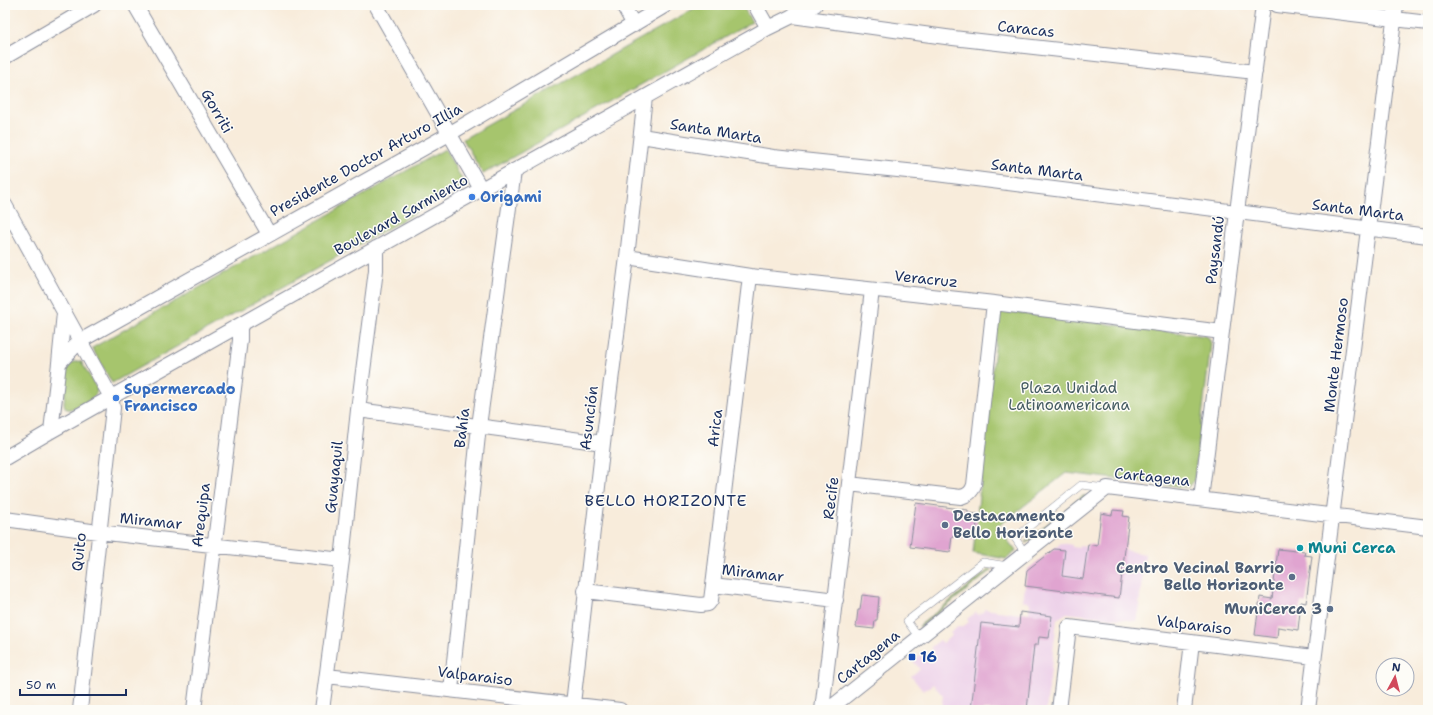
<svg xmlns="http://www.w3.org/2000/svg" width="1433" height="715" font-family="'Shantell Sans',sans-serif">
	<style>
		.built { fill: #edd1e9 }
		.green { fill: #a6c56d; stroke: #607a66 }
		.building { fill: #e0a4d0 }
		.lines { fill: none; stroke-linecap: round; stroke-linejoin: round }
		.lane-casing { stroke: #8a8e9c; stroke-width: 8 }
		.street-casing { stroke: #8a8e9c; stroke-width: 16 }
		.lane { stroke: #fff; stroke-width: 7 }
		.street { stroke: #fff; stroke-width: 14 }
		.shop-dot { fill: #3f7fe0; stroke: #fdfcf7; stroke-width: 1.5 }
		.service-dot { fill: #5c6f8a; stroke: #fdfcf7; stroke-width: 1.5 }
		.culture-dot { fill: #0f9aa8; stroke: #fdfcf7; stroke-width: 1.5 }
		.transit-dot { fill: #1a4fb4; stroke: #fdfcf7; stroke-width: 1.5 }
		.labels { text-anchor: middle; stroke-width: 3; stroke-linejoin: round; paint-order: stroke }
		.street-label { font-size: 15px; fill: #1b2f5e; stroke: #fdfcf7 }
		.shop-label { font-size: 15px; font-weight: bold; fill: #366cbe; stroke: #fdfcf7; text-anchor: start }
		.park-label { font-size: 15px; fill: #455c62; stroke: #fdfcf7 }
		.service-label { font-size: 15px; font-weight: bold; fill: #4e5e75; stroke: #fdfcf7; text-anchor: end }
		.culture-label { font-size: 15px; font-weight: bold; fill: #0d838f; stroke: #fdfcf7; text-anchor: start }
		.transit-label { font-size: 15px; font-weight: bold; fill: #164399; stroke: #fdfcf7; text-anchor: start }
		.neighbourhood-label { font-size: 16px; letter-spacing: 1px; fill: #1b2f5e; stroke: #fdfcf7 }
	</style>
	<rect width="100%" height="100%" fill="#fdfcf7"/>
	<filter id="ink" filterUnits="userSpaceOnUse"><feTurbulence type="fractalNoise" baseFrequency=".025" numOctaves="2"/><feDisplacementMap in="SourceGraphic" scale="8" xChannelSelector="R" yChannelSelector="G"/><feConvolveMatrix kernelMatrix="1 2 1 2 8 2 1 2 1" color-interpolation-filters="sRGB"/></filter>
	<filter id="wash" filterUnits="userSpaceOnUse"><feTurbulence type="fractalNoise" baseFrequency=".012" numOctaves="4" result="noise"/><feDisplacementMap in="SourceGraphic" scale="16" xChannelSelector="R" yChannelSelector="G"/><feGaussianBlur stdDeviation="0.9" result="paint"/><feColorMatrix in="noise" values="0 0 0 0 0 0 0 0 0 0 0 0 0 0 0 0 0 1.4 0 .05"/><feComposite in="paint" operator="in"/></filter>
	<g filter="url(#wash)">
		<rect width="100%" height="100%" fill="#f8ecdb"/>
		<!-- built -->
		<path class="built" d="M 1061,543 L 1072,545 L 1072,547 L 1079,548 L 1079,545 L 1087,546 L 1088,544 L 1145,554 L 1137,621 L 1067,613 L 1057,619 L 1046,710 L 941,710 L 943,696 L 933,684 L 923,691 L 911,676 L 920,669 L 913,661 L 922,654 L 925,657 L 933,650 L 931,647 L 940,640 L 943,643 L 952,635 L 950,633 L 959,626 L 961,628 L 969,622 L 967,619 L 976,612 L 978,615 L 984,611 L 984,609 L 1020,614 L 1020,612 L 1029,613 L 1030,603 L 1023,601 L 1027,570 L 1044,557 L 1049,557 L 1050,552 Z"/>
		<!-- green -->
		<path class="green" d="M 700,5 L 742,5 L 752,22 L 483,174 L 463,139 Z
			M 445,149 L 465,185 L 112,383 L 92,348 Z
			M 1003,311 L 1206,336 L 1209,338 L 1211,344 L 1194,481 L 1189,487 L 1185,487 L 1066,473 L 997,527 L 1016,551 L 1006,559 L 973,553 L 998,319 L 1001,313 Z
			M 81,361 L 97,389 C 97,400 80,405 71,409 C 66,410 65,408 64,403 L 67,369 C 70,364 75,361 81,361 Z
			M 1083,496 L 1086,496 L 1026,543 L 1025,542 Z
			M 990,569 L 992,570 L 920,627 L 919,626 Z"/>
		<g id="blocks">
			<!-- building -->
			<path class="building" d="M 916,503 L 968,510 L 968,513 L 978,514 L 975,539 L 952,536 L 950,552 L 910,547 Z
				M 1113,510 L 1124,511 L 1123,516 L 1129,517 L 1119,598 L 1025,586 L 1027,570 L 1054,549 L 1065,550 L 1062,576 L 1083,579 L 1088,544 L 1097,546 L 1101,513 L 1112,515 Z
				M 1278,549 L 1305,552 L 1304,555 L 1312,556 L 1306,603 L 1301,602 L 1298,630 L 1278,627 L 1277,638 L 1255,635 L 1260,597 L 1272,599 Z
				M 862,595 L 879,597 L 877,620 L 875,620 L 874,629 L 856,627 L 858,610 L 860,610 Z
				M 1020,612 L 1052,616 L 1049,638 L 1039,637 L 1038,645 L 1034,645 L 1027,710 L 971,710 L 981,623 L 1019,627 Z"/>
		</g>
	</g>
	<g filter="url(#ink)">
		<use href="#blocks" fill-opacity="0" stroke="#8a8e9c" stroke-width="1"/>
		<g class="lines">
			<!-- lane casing -->
			<g class="lane-casing">
				<path id="lane" d="M 1025,553 L 1015,538 L 1081,485 L 1106,488
					M 919,638 L 907,621 L 983,562 L 1008,566"/>
			</g>
			<!-- street casing -->
			<g class="street-casing">
				<path id="street" d="M 135,5 L 269,234
					M 376,5 L 481,189
					M 623,5 L 634,25
					M 755,5 L 768,28
					M 1277,5 L 1428,23
					M 792,16 L 953,38 L 1255,72
					M 5,57 L 94,5
					M 641,136 L 773,157 L 936,174 L 1428,236
					M 5,205 L 111,397 L 113,408 L 80,710
					M 627,257 L 750,276 L 994,303 L 1222,332
					M 59,363 L 64,313
					M 358,410 L 603,443
					M 51,431 L 59,363 L 80,341 L 449,134 L 666,5
					M 5,458 L 51,431 L 768,28 L 815,5
					M 849,484 L 961,497 C 968,495 972,492 974,485 L 994,303
					M 1201,499 L 1263,5
					M 5,519 L 98,532 L 342,560
					M 713,585 L 750,276
					M 585,591 L 701,605 L 708,604 L 711,600 L 713,585 L 836,600
					M 327,676 L 620,710
					M 451,690 L 479,426 L 514,171
					M 573,704 L 603,443 L 627,257 L 645,97
					M 194,710 L 240,340 L 240,325
					M 322,710 L 342,560 L 358,410 L 376,270 L 376,248
					M 822,710 L 872,290
					M 828,710 L 1107,488 L 1428,527
					M 1059,710 L 1069,627 L 1314,657
					M 1184,710 L 1192,642
					M 1308,710 L 1396,5"/>
			</g>
			<!-- lane -->
			<use href="#lane" class="lane"/>
			<!-- street -->
			<use href="#street" class="street"/>
		</g>
	</g>
	<!-- markers -->
	<g class="shop-dot">
		<circle cx="472" cy="197" r="4"/>
		<circle cx="116" cy="398" r="4"/>
	</g>
	<g class="service-dot">
		<circle cx="945" cy="525" r="4"/>
		<circle cx="1292" cy="577" r="4"/>
		<circle cx="1330" cy="609" r="4"/>
	</g>
	<circle class="culture-dot" cx="1300" cy="548" r="4"/>
	<rect class="transit-dot" x="908" y="653" width="8" height="8" rx="2"/>
	<g class="labels">
		<!-- street labels -->
		<g class="street-label">
			<text transform="translate(1026 29) rotate(6)" y="5">Caracas</text>
			<text transform="translate(217 111) rotate(60)" y="5">Gorriti</text>
			<text transform="translate(716 131) rotate(9)" y="5">Santa Marta</text>
			<text transform="translate(366 160) rotate(-29)" y="5">Presidente Doctor Arturo Illia</text>
			<text transform="translate(1037 170) rotate(7)" y="5">Santa Marta</text>
			<text transform="translate(1358 210) rotate(7)" y="5">Santa Marta</text>
			<text transform="translate(401 215) rotate(-29)" y="5">Boulevard Sarmiento</text>
			<text transform="translate(1215 250) rotate(-83)" y="5">Paysandú</text>
			<text transform="translate(926 279) rotate(6)" y="5">Veracruz</text>
			<text transform="translate(1336 355) rotate(-83)" y="5">Monte Hermoso</text>
			<text transform="translate(589 418) rotate(-83)" y="5">Asunción</text>
			<text transform="translate(462 428) rotate(-83)" y="5">Bahía</text>
			<text transform="translate(715 428) rotate(-83)" y="5">Arica</text>
			<text transform="translate(334 477) rotate(-84)" y="5">Guayaquil</text>
			<text transform="translate(1152 477) rotate(6)" y="5">Cartagena</text>
			<text transform="translate(831 498) rotate(-83)" y="5">Recife</text>
			<text transform="translate(201 515) rotate(-83)" y="5">Arequipa</text>
			<text transform="translate(151 521) rotate(6)" y="5">Miramar</text>
			<text transform="translate(79 552) rotate(-84)" y="5">Quito</text>
			<text transform="translate(753 573) rotate(7)" y="5">Miramar</text>
			<text transform="translate(1194 625) rotate(7)" y="5">Valparaiso</text>
			<text transform="translate(868 657) rotate(-39)" y="5">Cartagena</text>
			<text transform="translate(475 676) rotate(7)" y="5">Valparaiso</text>
		</g>
		<!-- shop labels -->
		<g class="shop-label">
			<text x="480" y="202">Origami</text>
			<text x="124" y="394">Supermercado<tspan x="124" dy="17">Francisco</tspan></text>
		</g>
		<!-- park labels -->
		<g class="park-label">
			<text x="1069" y="393">Plaza Unidad<tspan x="1069" dy="17">Latinoamericana</tspan></text>
		</g>
		<!-- service labels -->
		<g class="service-label">
			<text x="953" y="521" text-anchor="start">Destacamento<tspan x="953" dy="17">Bello Horizonte</tspan></text>
			<text x="1284" y="573">Centro Vecinal Barrio<tspan x="1284" dy="17">Bello Horizonte</tspan></text>
			<text x="1322" y="614">MuniCerca 3</text>
		</g>
		<!-- culture labels -->
		<g class="culture-label">
			<text x="1308" y="553">Muni Cerca</text>
		</g>
		<!-- transit labels -->
		<g class="transit-label">
			<text x="920" y="662">16</text>
		</g>
		<!-- neighbourhood labels -->
		<g class="neighbourhood-label">
			<text x="666" y="506">BELLO HORIZONTE</text>
		</g>
	</g>
	<!-- margin -->
	<rect width="1433" height="715" fill="none" stroke="#fdfcf7" stroke-width="20"/>
	<!-- north arrow -->
	<g transform="translate(1395 677) rotate(7)"><circle r="19" fill="#fdfcf7" stroke="#a3aaba"/>
	<path d="M0-3L7 15L0 10L-7 15Z" fill="#d1495b"/>
	<text y="-6" font-size="11" font-weight="bold" text-anchor="middle" fill="#1b2f5e">N</text>
	</g>
	<!-- scale -->
	<path d="M20 689v6h106v-6" fill="none" stroke="#1b2f5e" stroke-width="2"/>
	<text x="26" y="689" font-size="12" fill="#1b2f5e" stroke="#fdfcf7" stroke-width="3" paint-order="stroke">50 m</text>
</svg>
